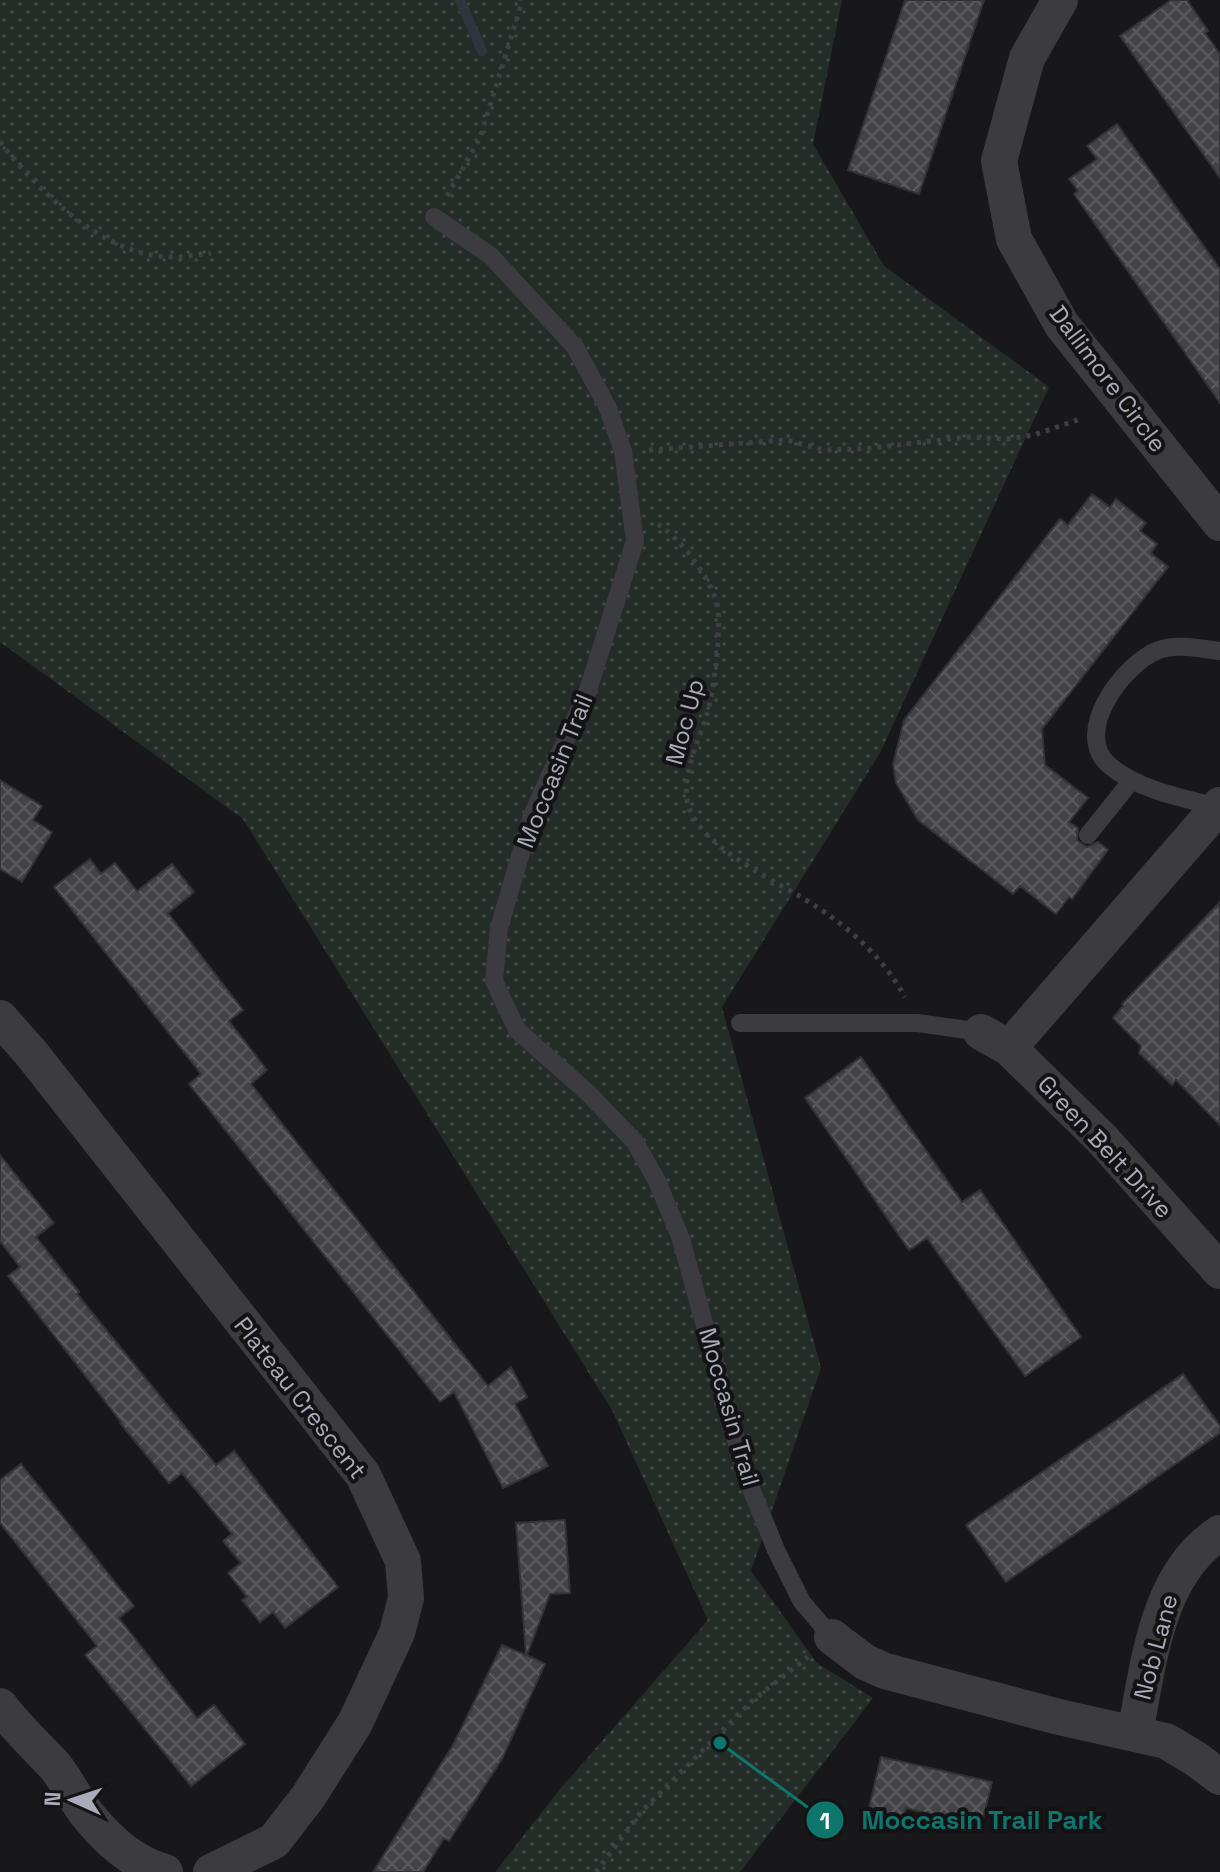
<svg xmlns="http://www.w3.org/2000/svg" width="1220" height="1872" font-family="'Space Grotesk',sans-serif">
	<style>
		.park { fill: url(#park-dots) }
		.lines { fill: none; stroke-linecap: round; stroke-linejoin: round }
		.stream { stroke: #30343f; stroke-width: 10 }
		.building { fill: url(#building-cross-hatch); stroke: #333236; stroke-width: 2 }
		.path { stroke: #3f3f45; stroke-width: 5; stroke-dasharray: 4 6; stroke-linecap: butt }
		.service { stroke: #3c3b40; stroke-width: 18 }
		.minor { stroke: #3c3b40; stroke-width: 36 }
		.labels { text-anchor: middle; stroke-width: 8; stroke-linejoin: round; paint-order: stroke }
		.street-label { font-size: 24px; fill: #ababb9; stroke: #131315 }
		.leader { fill: none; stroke: #0f766e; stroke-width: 3 }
		.callout-dot { fill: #0f766e; stroke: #131315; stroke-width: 3 }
		.mark-label { font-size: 24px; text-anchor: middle; font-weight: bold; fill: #fff }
		.callout-label { font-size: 26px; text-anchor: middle; font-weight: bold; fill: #0f766e; stroke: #131315; stroke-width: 8; stroke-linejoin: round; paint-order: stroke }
	</style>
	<defs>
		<pattern id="park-dots" width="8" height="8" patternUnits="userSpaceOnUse" patternTransform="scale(2)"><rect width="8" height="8" fill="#242c28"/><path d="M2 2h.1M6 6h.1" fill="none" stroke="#414845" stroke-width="1.8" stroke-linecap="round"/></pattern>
		<pattern id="building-cross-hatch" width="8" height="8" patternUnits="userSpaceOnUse" patternTransform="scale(2)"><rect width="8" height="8" fill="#434247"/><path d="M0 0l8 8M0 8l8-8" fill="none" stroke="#5b5b5f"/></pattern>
	</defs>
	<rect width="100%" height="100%" fill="#18181a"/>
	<!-- park -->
	<path class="park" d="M 0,0 L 842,0 L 813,144 L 884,266 L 1049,387 L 880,753 L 722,1007 L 821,1368 L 751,1571 L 817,1663 L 873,1698 L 740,1872 L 495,1872 L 561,1788 L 708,1620 L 612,1410 L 243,819 L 0,642 Z"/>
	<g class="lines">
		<!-- stream -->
		<path class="stream" d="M 460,0 L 482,51"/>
	</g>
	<!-- building -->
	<path class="building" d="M 905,0 L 984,0 L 919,194 L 848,170 Z
		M 1171,0 L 1187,0 L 1208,31 L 1205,33 L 1220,54 L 1220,178 L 1120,36 Z
		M 1117,124 L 1220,269 L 1220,403 L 1074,194 L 1078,191 L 1069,179 L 1097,159 L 1087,146 Z
		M 1092,494 L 1110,507 L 1116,499 L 1146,523 L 1140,531 L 1157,544 L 1151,553 L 1168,567 L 1042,729 L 1045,765 L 1088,798 L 1069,822 L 1078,828 L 1077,840 L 1087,847 L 1098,842 L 1108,850 L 1072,899 L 1069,897 L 1056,914 L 1020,886 L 1013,894 L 918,820 L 896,783 L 893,764 L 904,720 L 1060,519 L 1068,525 Z
		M 0,780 L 42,806 L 33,820 L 52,832 L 22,882 L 0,869 Z
		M 90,859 L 101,874 L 115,863 L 137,891 L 172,864 L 194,892 L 168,913 L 243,1010 L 229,1021 L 267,1070 L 251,1084 L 488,1386 L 511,1367 L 527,1397 L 515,1404 L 548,1466 L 503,1488 L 454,1392 L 440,1402 L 189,1084 L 201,1074 L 54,887 Z
		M 1220,902 L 1220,1125 L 1176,1080 L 1172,1085 L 1139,1053 L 1141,1046 L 1113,1018 L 1123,1006 L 1122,1004 Z
		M 861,1057 L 962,1202 L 980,1190 L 1081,1337 L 1025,1376 L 927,1238 L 909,1250 L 805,1098 Z
		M 0,1155 L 54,1223 L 36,1237 L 79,1292 L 77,1294 L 216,1465 L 234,1451 L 338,1587 L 285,1628 L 273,1612 L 260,1622 L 242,1600 L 247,1597 L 228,1573 L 241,1563 L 223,1541 L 232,1534 L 182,1473 L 169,1483 L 120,1423 L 121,1422 L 8,1276 L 20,1267 L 0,1241 Z
		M 1183,1374 L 1220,1426 L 1220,1433 L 1006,1582 L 966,1525 Z
		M 21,1464 L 134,1606 L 119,1618 L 197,1718 L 214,1705 L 245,1744 L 191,1786 L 85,1655 L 97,1646 L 0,1523 L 0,1480 Z
		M 565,1520 L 570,1593 L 550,1594 L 527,1655 L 545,1664 L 502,1759 L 449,1841 L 444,1838 L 423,1872 L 373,1872 L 453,1745 L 502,1645 L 526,1655 L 516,1523 Z
		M 881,1757 L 992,1782 L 981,1827 L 906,1808 L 903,1824 L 867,1816 Z"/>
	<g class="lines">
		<!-- path -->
		<path class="path" d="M 0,142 C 41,193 104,258 175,257 C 187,257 199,254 211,253
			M 447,196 L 480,138 L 521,5 L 520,0
			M 649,450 L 786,440 L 825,450 L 862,449 L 967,437 L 1007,439 L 1034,435 L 1083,418
			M 658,524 C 683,542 705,571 716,600 C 723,620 714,693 707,714 C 699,740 679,781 689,808 C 704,850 781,883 817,907 C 853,931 884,959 905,997
			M 596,1872 L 641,1812 L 752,1701 L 808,1657"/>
		<!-- service -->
		<path class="service" d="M 434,217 L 491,256 L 575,347 L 607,406 L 623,451 L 635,541 L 588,690 L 531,818 L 499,928 L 494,981 L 517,1030 L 589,1094 L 635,1142 L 657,1181 L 681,1239 L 746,1476 L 776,1550 L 802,1602 L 832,1637
			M 1218,807 C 1182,798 1139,790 1110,766 C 1070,733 1125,662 1159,650 C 1176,643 1202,649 1220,651
			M 1088,835 L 1132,780
			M 740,1023 L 918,1023 L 981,1032"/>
		<!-- minor -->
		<path class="minor" d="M 1060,0 L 1027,58 L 999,161 L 1014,239 L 1062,325 L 1220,523
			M 0,1018 L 31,1053 L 363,1475 L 403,1561 L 406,1598 L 397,1633 L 355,1723 L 308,1797 L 274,1841 L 211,1872
			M 981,1032 L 1009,1048 L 1102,1139 L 1220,1271
			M 1009,1048 L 1220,805
			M 832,1637 L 865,1662 L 885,1671 L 1059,1717 L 1166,1741 L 1196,1759 L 1220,1777
			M 0,1706 C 17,1728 36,1746 55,1766 C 68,1782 76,1802 90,1818 C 109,1841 135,1864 165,1872
			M 1135,1732 C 1149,1664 1156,1574 1220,1533"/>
	</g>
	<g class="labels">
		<!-- street labels -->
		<g class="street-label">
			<text transform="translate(1108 379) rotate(53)" y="8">Dallimore Circle</text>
			<text transform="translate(685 722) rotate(-75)" y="8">Moc Up</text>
			<text transform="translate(555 771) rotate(-68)" y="8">Moccasin Trail</text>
			<text transform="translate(1105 1147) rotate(47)" y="8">Green Belt Drive</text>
			<text transform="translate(300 1398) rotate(52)" y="8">Plateau Crescent</text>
			<text transform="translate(729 1407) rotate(74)" y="8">Moccasin Trail</text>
			<text transform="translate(1156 1647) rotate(-75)" y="8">Nob Lane</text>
		</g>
	</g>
	<!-- callouts -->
	<path class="leader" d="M720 1743L825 1820"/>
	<g class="callout-dot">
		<circle cx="720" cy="1743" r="8"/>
		<circle cx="825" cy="1820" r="20"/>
	</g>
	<g class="mark-label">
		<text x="825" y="1829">1</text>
	</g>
	<g class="callout-label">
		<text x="982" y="1829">Moccasin Trail Park</text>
	</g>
	<!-- north arrow -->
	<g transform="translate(72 1800) rotate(273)" stroke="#131315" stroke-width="6" paint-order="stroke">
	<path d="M0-6L14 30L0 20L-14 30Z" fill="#ababb9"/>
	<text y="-12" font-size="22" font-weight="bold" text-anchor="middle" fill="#ababb9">N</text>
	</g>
</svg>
